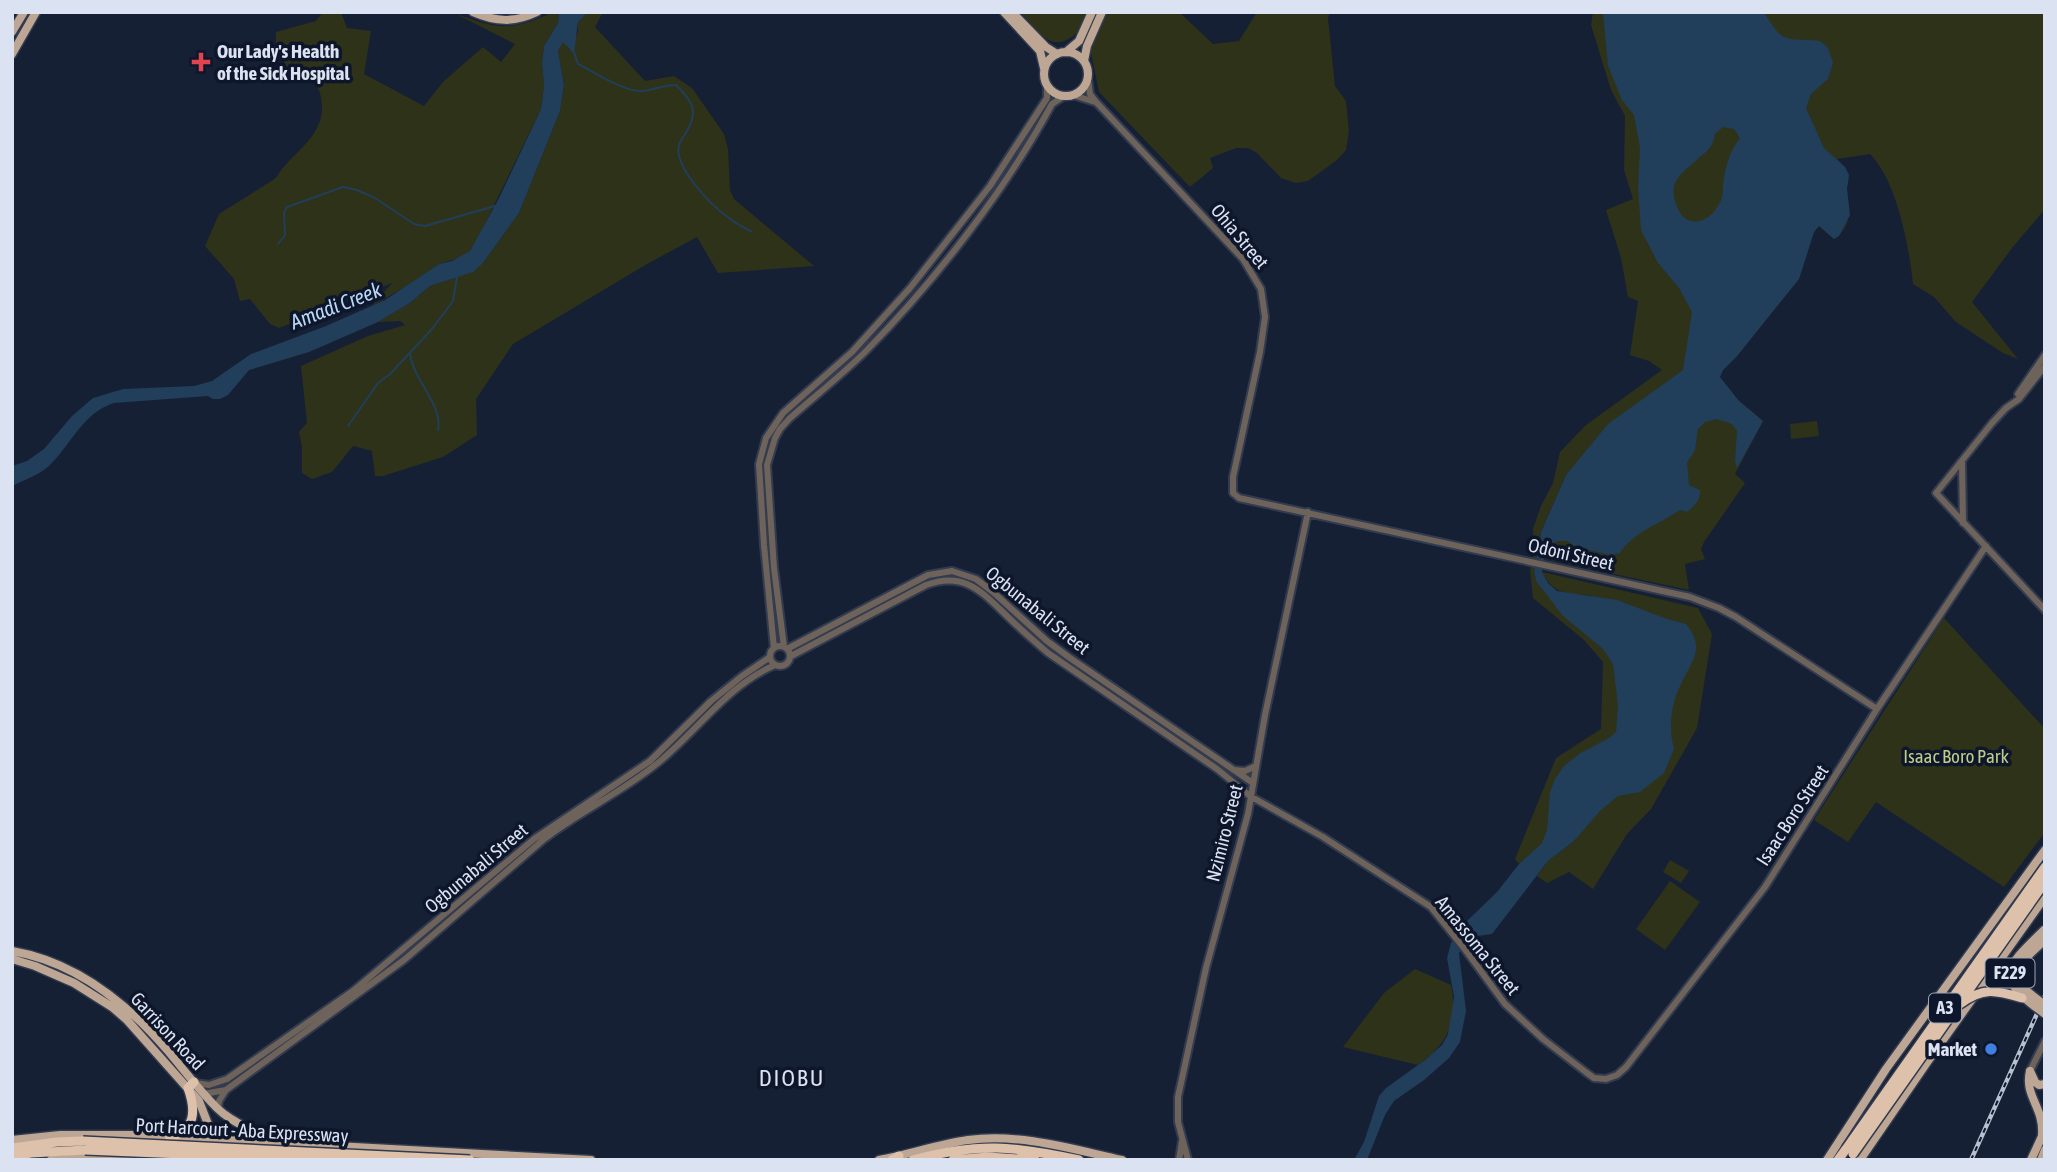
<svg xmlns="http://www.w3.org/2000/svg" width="2057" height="1172" font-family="'Asap Condensed',sans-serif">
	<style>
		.green { fill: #2e3219 }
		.water { fill: #213e5a; fill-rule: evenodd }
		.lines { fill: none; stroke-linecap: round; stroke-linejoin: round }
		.stream { stroke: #213e5a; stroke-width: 2 }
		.minor-casing { stroke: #323b4f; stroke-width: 10 }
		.major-casing { stroke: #323b4f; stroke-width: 11 }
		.highway-casing { stroke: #323b4f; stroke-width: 12 }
		.minor { stroke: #6e635a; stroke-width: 6 }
		.major { stroke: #bda794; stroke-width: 8 }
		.highway { stroke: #ddc1ab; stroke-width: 9 }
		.rail-casing { stroke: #b7c0d0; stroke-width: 4.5 }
		.rail { stroke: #0d162b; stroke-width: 2; stroke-dasharray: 5; stroke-linecap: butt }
		.major-bridge-casing { stroke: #323b4f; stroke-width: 11; stroke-linecap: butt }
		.highway-bridge-casing { stroke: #323b4f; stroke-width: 12; stroke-linecap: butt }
		.major-bridge { stroke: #bda794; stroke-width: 8 }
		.highway-bridge { stroke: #ddc1ab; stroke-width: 9 }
		.health-dot { fill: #e0444e; stroke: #0d162b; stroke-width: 2.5 }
		.shop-dot { fill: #3f7fe0; stroke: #0d162b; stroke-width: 2.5 }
		.labels { text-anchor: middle; stroke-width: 7; stroke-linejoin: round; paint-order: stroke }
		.shield { fill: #0d162b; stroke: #9da6b6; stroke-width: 2 }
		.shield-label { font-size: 18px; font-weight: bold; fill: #dbe3f2 }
		.poi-label { font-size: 19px; font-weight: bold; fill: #dbe3f2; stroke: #0d162b; text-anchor: start }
		.street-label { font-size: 19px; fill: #dbe3f2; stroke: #0d162b }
		.park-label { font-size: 19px; fill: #c1cc88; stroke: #0d162b }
		.water-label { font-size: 21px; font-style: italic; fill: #b9d7f6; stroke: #0d162b }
		.quarter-label { font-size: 23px; letter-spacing: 2px; fill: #dbe3f2; stroke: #0d162b }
	</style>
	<rect width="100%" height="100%" fill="#162035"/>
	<!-- green -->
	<path class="green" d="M 323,12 L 341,12 L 347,28 L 371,31 L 364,74 L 424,106 L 443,82 L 483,47 L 501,62 L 515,44 L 456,14 C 496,28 507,32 547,15 L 547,12 L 559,12 L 558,23 L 544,46 L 542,63 L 544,86 L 541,109 L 477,240 L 470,251 L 462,257 L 439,264 L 410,284 L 372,306 L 392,283 L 279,328 L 270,324 L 250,299 L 240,301 L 234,279 L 205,246 L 219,214 L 276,178 C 290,153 323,139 322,106 C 321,93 319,86 309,78 L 293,80 L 276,45 L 276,32 L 316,21 Z
		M 588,12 L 603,12 L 595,27 L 645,81 L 674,76 L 692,88 L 724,134 L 728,149 L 730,190 L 734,199 L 814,266 L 718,273 L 697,237 L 647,264 L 513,344 L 476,399 L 477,435 L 443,457 L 383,476 L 375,476 L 372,451 L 353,446 L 332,472 L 312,479 L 302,473 L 302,447 L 299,432 L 307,423 L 301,366 L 368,336 L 405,325 L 400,321 L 378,322 L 410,303 L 430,286 L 454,278 L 483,263 L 519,213 L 560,111 L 564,85 L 558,51 L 563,41 L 570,50 L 578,32 L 578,22 Z
		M 1020,12 L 1091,12 C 1083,29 1064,53 1044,37 C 1035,30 1028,20 1020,12 Z
		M 1107,12 L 1179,12 L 1213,44 L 1239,41 L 1257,12 L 1330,12 L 1328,18 L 1335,86 L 1346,101 L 1349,131 L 1346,150 L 1337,160 L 1308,181 L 1296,183 L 1281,178 L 1257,153 L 1248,148 L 1236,148 L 1210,158 L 1213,168 L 1190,187 L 1099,92 L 1090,48 Z
		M 1593,12 L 1658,12 L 1649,153 L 1710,287 L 1683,370 L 1665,384 L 1566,475 L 1541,532 L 1534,571 L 1536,581 L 1652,672 L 1563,826 L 1519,864 L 1515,859 L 1556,758 L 1601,729 L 1603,662 L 1584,640 L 1533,598 L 1530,570 L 1534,554 L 1533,529 L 1541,506 L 1553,483 L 1560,452 L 1586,425 L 1662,370 L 1649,361 L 1630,355 L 1638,301 L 1628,297 L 1621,258 L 1606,210 L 1633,199 L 1624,170 L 1625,116 L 1611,90 L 1591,25 Z
		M 1718,12 L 2045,12 L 2045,209 L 2012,248 L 1972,302 L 2018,359 L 2003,353 L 1956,322 L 1934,297 L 1913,284 C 1909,246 1897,181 1870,154 L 1837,159 C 1840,163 1846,166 1847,172 C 1849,177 1847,182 1847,188 C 1848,209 1854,225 1834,239 L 1819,226 L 1814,232 L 1799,279 L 1737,356 L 1723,370 L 1719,377 L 1739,401 L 1763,421 L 1735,474 L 1745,483 L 1704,542 L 1701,549 L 1705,559 L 1685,564 L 1689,590 L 1544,559 L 1547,545 L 1701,376 L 1704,252 L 1666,197 Z
		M 1817,421 L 1819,436 L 1791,439 L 1790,424 Z
		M 1542,572 L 1698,608 L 1712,634 L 1697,728 L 1651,809 L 1627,834 L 1593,889 L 1569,872 L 1547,883 L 1537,876 L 1548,861 L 1574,841 L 1647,746 L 1592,596 C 1568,592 1555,597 1542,572 Z
		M 1944,618 L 2045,729 L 2045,832 L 2004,887 L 1876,802 L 1848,842 L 1814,820 Z
		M 1670,860 L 1689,871 L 1681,883 L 1663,872 Z
		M 1670,881 L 1700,902 L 1665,950 L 1636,929 Z
		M 1415,969 L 1451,985 C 1458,1022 1448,1044 1418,1065 L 1343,1047 L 1384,993 Z"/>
	<!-- water -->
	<path class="water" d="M 559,12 L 588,12 L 578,22 L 574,54 L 563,42 L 558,51 L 564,85 L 560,111 L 519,213 L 483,263 L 473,272 L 430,286 L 410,303 L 378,322 L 309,352 L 249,370 L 228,395 L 220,399 L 213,399 L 208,396 L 114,403 C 84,412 71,444 51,464 C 42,474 24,480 12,486 L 12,466 L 27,461 L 44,449 L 72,416 L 93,398 L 123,389 L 194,386 L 212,381 L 251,354 L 326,326 L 385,300 L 439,264 L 452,261 L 470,251 L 499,198 L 541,109 L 544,86 L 542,63 L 544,46 L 558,23 Z
		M 1603,12 L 1764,12 C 1784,46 1785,37 1820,41 L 1828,48 L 1833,63 L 1828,79 L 1811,94 L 1806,108 L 1824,148 L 1845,167 L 1849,175 L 1847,189 L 1850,215 L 1839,236 L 1834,239 L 1819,226 L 1814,232 L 1799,279 L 1737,356 L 1723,370 L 1720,377 L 1739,401 L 1763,421 L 1737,468 L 1735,461 L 1737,431 L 1732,424 L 1717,419 L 1705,422 L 1698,429 L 1695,450 L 1687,463 L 1689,485 L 1700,490 C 1701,499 1694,507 1687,512 L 1680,510 C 1660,524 1633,532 1620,553 L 1610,555 L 1576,547 L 1567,541 L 1558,541 L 1547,545 L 1542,572 L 1548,583 L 1557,591 L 1617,600 L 1667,619 L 1686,624 C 1706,649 1692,660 1681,684 C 1671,704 1668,728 1674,749 L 1664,773 L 1640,792 L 1618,796 L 1600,811 L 1574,841 L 1548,861 L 1492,934 L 1470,937 L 1459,953 L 1466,1011 L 1460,1042 L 1449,1058 L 1424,1080 L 1394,1101 L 1385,1115 L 1367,1160 L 1354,1160 L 1364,1142 L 1379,1096 L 1386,1088 L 1425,1060 L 1442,1045 L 1448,1034 L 1454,997 L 1447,958 L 1451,943 L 1468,920 L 1497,892 L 1519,864 L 1542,843 L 1547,830 L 1550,792 L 1555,779 L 1564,766 L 1579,754 L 1609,738 L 1616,732 L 1618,706 L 1613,664 L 1603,649 L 1563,616 L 1536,581 L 1534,571 L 1541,532 L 1566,475 L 1608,424 L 1683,370 L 1692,312 L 1679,288 L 1658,263 L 1641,230 L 1638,188 L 1640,148 L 1634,115 L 1622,100 L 1608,66 ZM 1723,127 L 1734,129 L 1740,138 C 1729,153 1726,165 1723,183 C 1723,190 1723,199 1719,204 C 1710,222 1688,230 1678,209 C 1665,181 1683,173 1701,156 C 1705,153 1710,149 1712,144 C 1714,141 1714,137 1715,134 Z"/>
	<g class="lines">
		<!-- stream -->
		<path class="stream" d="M 574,52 L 578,64 C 594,72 624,92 642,91 C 653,90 664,85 676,85 C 692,101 699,110 687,131 C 685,135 680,140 679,145 C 673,167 712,206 729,218 C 736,224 744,227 752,232
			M 278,244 L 285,235 L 284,213 L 287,207 L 343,187 L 357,190 L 375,198 L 414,224 L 425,226 L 495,206
			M 410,354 C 414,381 443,405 438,430
			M 348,426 L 378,383 L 390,374 L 432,329 L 453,301 L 457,277"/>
		<!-- minor casing -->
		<g class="minor-casing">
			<path id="minor" d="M 1088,79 L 1090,94 L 1097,103 L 1243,259 L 1261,289 L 1265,317 L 1260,352 L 1233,477 L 1233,493 L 1239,498 L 1690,597 L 1719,608 L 1736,617 L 1877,709
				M 1073,95 L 1095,102
				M 2045,366 L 2019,399 L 2006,408 L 1992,423 L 1936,493 L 2045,610
				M 2018,394 L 2045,355
				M 1962,462 L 1963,523
				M770 656a10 10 0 1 1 20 0a10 10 0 1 1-20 0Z
				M 784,647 L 774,568 L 767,465 L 775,438 L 780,429 L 790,418 C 815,396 842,375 866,351 C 935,281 1005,191 1052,104 L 1064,96
				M 774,648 L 764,545 L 759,464 L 766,438 L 783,413 L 852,352 L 910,288 L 990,186 L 1047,98 L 1047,86
				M 787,649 L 928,575 L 952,571 L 976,579 L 993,592 L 1047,641 L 1070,658 L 1253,783
				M 791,656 L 926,585 C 964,571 981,591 1007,616 C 1020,629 1034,641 1048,653 L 1217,769 L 1250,796 L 1323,837 L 1431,907 L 1464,948 L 1505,1004 L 1543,1039 L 1587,1073 L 1594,1078 L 1606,1079 L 1617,1075 L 1626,1067 L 1765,887 L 1877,709 L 1986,546
				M 1234,770 L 1245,771 L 1256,766
				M 2030,1071 L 2045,1041
				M 195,1083 L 209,1085 L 227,1079 L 353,991 L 534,839 L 650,761 L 711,701 L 742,676 L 770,657
				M 203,1094 L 226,1090
				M 218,1109 L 219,1101 L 226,1090 L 404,960 L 543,840 C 580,811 623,792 659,762 C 698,730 728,685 775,665
				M 1179,1160 L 1182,1141
				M 1188,1160 L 1178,1122 L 1178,1097 L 1206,968 L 1248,814 L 1265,715 L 1308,512"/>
		</g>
		<!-- major casing -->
		<g class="major-casing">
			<path id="major" d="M 473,12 C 496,22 514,23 537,12
				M 1004,12 L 1040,51 L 1044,68
				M 1012,12 L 1046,47 L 1057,54
				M 12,32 L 24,12
				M 1066,52 L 1079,41 L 1092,12
				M1044 74a22 22 0 1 1 44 0a22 22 0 1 1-44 0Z
				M 12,54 L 36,12
				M 1084,61 L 1087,46 L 1102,12
				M 12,951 C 76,962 127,1003 168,1051 C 184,1070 199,1090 217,1108 C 233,1124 254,1129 272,1142
				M 12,959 L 35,966 L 74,983 L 112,1007 L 127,1020 L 199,1101 L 208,1124 L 208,1160
				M 2030,1071 C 2024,1097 2044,1106 2042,1135
				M 2030,1071 L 2035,1082 L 2039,1085 L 2045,1084
				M 12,1140 L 60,1135 L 133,1135 L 591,1160
				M 51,1160 L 92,1157 L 147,1160
				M 879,1160 C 909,1155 938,1144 968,1140 C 1020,1133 1072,1149 1122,1160
				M 1827,1160 L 1886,1069 L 2045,850
				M 1860,1160 L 1928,1061 L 2045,897
				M 2031,1160 L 2044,1132
				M 2041,1160 L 2045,1150"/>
		</g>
		<!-- highway casing -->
		<g class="highway-casing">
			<path id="highway" d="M 170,1138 C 196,1130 196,1110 188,1088 L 194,1082
				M 12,1148 L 57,1142 L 83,1141
				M 12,1156 L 31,1153 L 85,1150
				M 892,1160 L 899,1156
				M 913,1160 C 979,1142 1013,1146 1079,1160
				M 953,1160 L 988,1157 L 1035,1160
				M 1838,1160 L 1846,1149"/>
		</g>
		<!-- minor -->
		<use href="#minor" class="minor"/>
		<!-- major -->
		<use href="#major" class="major"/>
		<!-- highway -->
		<use href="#highway" class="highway"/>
		<!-- rail casing -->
		<g class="rail-casing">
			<path id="rail" d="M 1971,1160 L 2045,996"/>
		</g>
		<!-- rail -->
		<use href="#rail" class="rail"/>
		<!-- major-bridge casing -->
		<g class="major-bridge-casing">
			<path id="major-bridge" d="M 2045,929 C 2004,969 1993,977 2045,1014
				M 2045,940 C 2011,971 2004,976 2045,1005"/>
		</g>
		<!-- highway-bridge casing -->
		<g class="highway-bridge-casing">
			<path id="highway-bridge" d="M 1960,1004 C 1983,987 1995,990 2022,998
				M 83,1141 L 470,1160
				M 1846,1149 L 2045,867
				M 85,1150 L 328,1160
				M 1853,1154 L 2045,882"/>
		</g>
		<!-- major-bridge -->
		<use href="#major-bridge" class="major-bridge"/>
		<!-- highway-bridge -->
		<use href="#highway-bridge" class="highway-bridge"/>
	</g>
	<!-- markers -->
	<path class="health-dot" d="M197.5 51.5h7v7h7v7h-7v7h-7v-7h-7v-7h7z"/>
	<circle class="shop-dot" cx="1991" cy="1049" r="7"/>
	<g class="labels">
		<!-- shield labels -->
		<g class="shield">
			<rect x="1985.5" y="958.5" width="49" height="29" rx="5"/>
			<rect x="1929" y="993.5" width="32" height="29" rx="5"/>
		</g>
		<g class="shield-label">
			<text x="2010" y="979">F229</text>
			<text x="1945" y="1014">A3</text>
		</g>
		<!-- poi labels -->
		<g class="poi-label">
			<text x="217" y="58">Our Lady's Health<tspan x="217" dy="22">of the Sick Hospital</tspan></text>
			<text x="1977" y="1056" text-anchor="end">Market</text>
		</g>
		<!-- street labels -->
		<g class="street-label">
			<text transform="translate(1240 236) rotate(50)" y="7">Ohia Street</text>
			<text transform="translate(1571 554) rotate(13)" y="7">Odoni Street</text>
			<text transform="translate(1038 610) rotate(39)" y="7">Ogbunabali Street</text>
			<text transform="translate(1792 815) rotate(-57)" y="7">Isaac Boro Street</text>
			<text transform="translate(1224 833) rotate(-76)" y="7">Nzimiro Street</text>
			<text transform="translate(476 868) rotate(-40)" y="7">Ogbunabali Street</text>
			<text transform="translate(1478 945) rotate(51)" y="7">Amassoma Street</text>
			<text transform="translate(168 1031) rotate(47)" y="7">Garrison Road</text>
			<text transform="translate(242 1130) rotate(3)" y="7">Port Harcourt - Aba Expressway</text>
		</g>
		<!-- park labels -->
		<g class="park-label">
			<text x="1956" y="763">Isaac Boro Park</text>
		</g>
		<!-- water labels -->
		<g class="water-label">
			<text transform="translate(336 306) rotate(-21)" y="7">Amadi Creek</text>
		</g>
		<!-- quarter labels -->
		<g class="quarter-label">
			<text x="792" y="1086">DIOBU</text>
		</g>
	</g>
	<!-- border -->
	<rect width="2057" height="1172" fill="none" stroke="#dbe3f2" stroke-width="28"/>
</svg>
